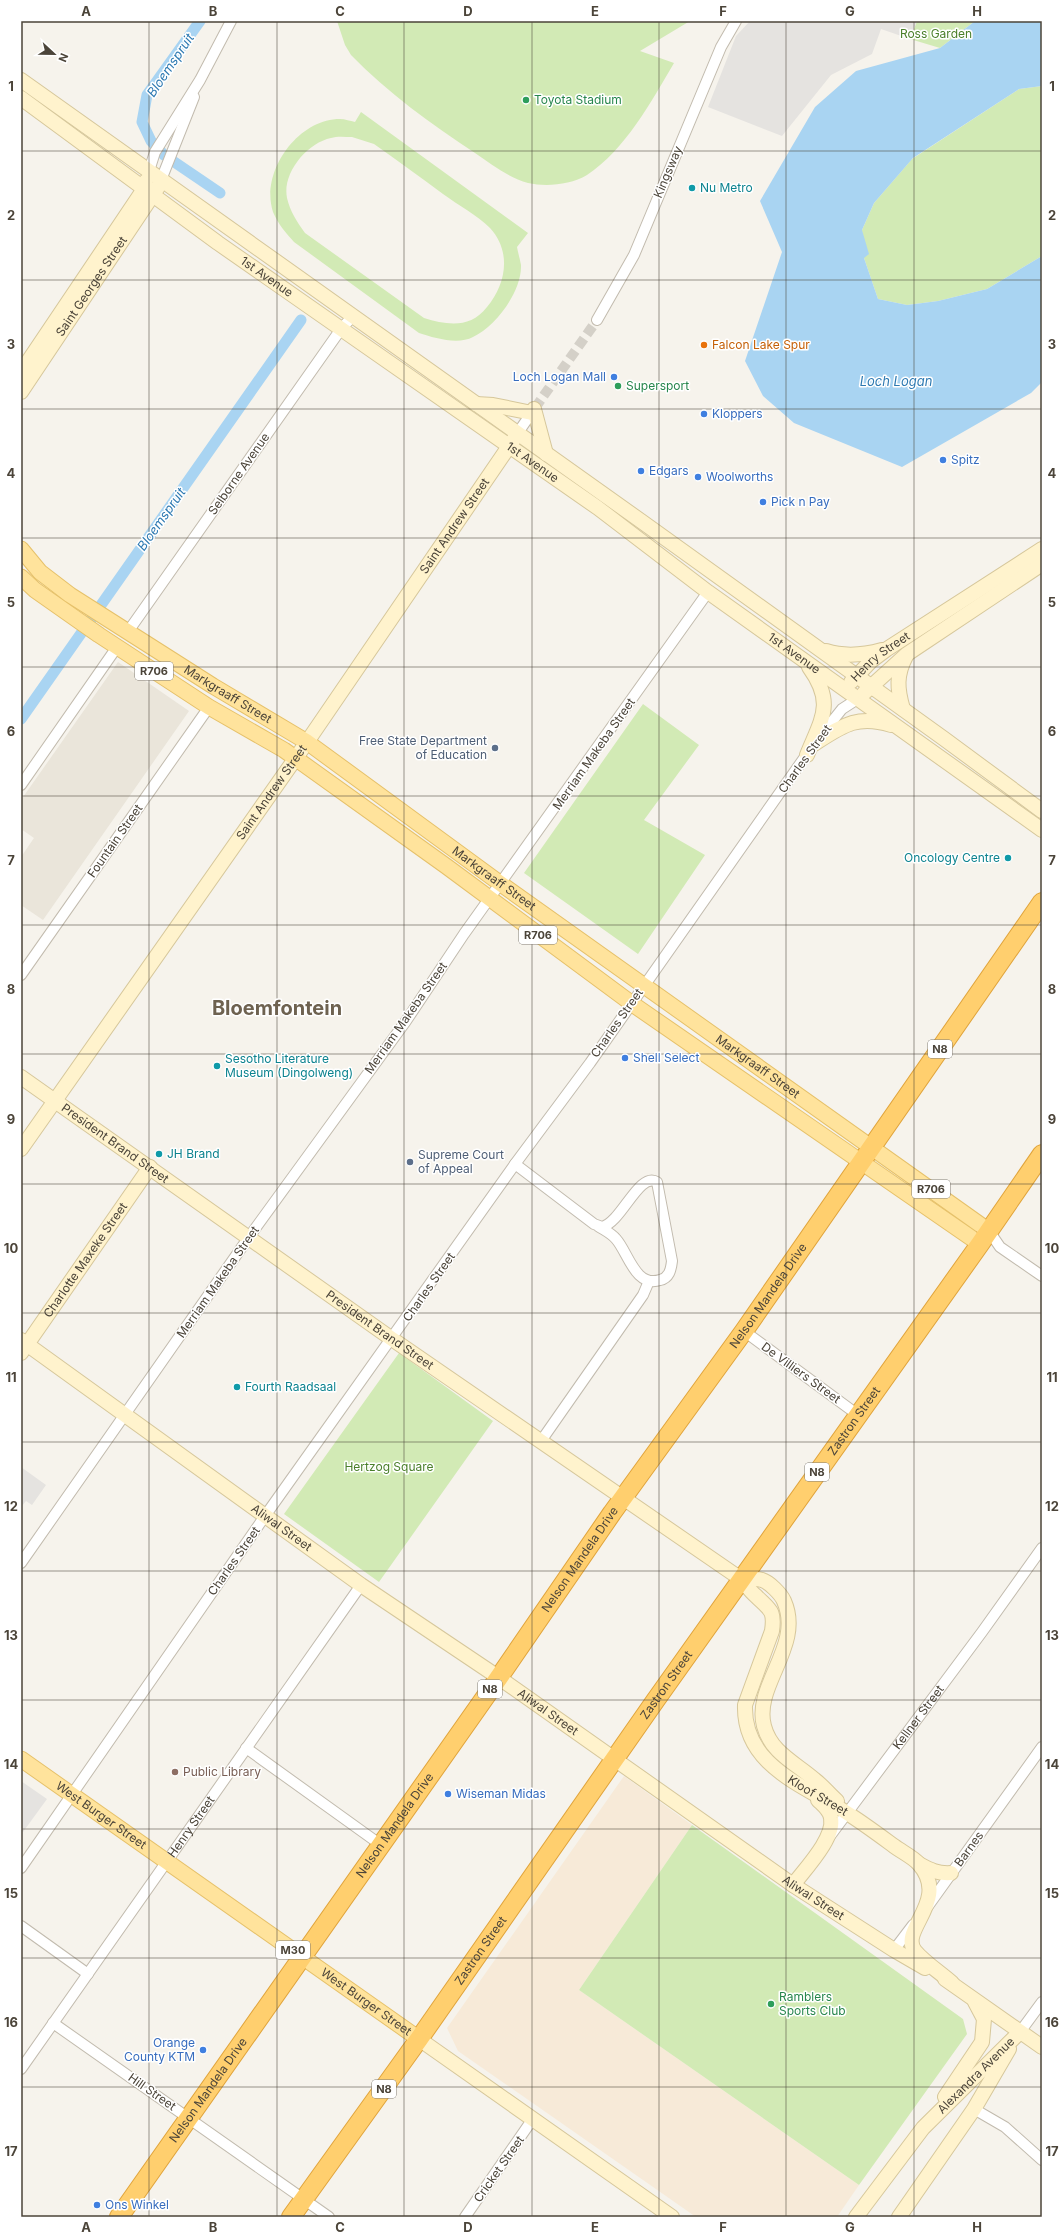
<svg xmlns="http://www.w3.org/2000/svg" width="1063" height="2238" font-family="Inter,sans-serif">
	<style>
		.residential { fill: #eae5da }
		.commercial { fill: #f7ead8 }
		.green { fill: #d2eab5; fill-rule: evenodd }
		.parking { fill: #e5e3e0 }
		.water { fill: #a9d4f2 }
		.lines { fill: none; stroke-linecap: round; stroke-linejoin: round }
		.canal { stroke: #a9d4f2; stroke-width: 11 }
		.street-tunnel { stroke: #d4d0c8; stroke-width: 10; stroke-dasharray: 10 5; stroke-linecap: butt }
		.street-casing { stroke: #c2bbae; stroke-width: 12 }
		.secondary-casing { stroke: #d6c79b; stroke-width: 16 }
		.primary-casing { stroke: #e6c16a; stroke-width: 17 }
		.highway-casing { stroke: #e0a43c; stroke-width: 20 }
		.street { stroke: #fff; stroke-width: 10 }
		.secondary { stroke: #fff3cd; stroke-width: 14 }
		.primary { stroke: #ffe39c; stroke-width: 15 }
		.highway { stroke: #ffcf6e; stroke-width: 18 }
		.grid { fill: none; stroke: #4b4439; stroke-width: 1; stroke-opacity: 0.55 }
		.leisure-dot { fill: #2e9e5b; stroke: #fff; stroke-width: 1.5 }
		.culture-dot { fill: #0f9aa8; stroke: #fff; stroke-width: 1.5 }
		.food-dot { fill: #e8710a; stroke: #fff; stroke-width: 1.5 }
		.shop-dot { fill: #3f7fe0; stroke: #fff; stroke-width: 1.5 }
		.service-dot { fill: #5c6f8a; stroke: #fff; stroke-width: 1.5 }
		.education-dot { fill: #8d6e63; stroke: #fff; stroke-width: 1.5 }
		.labels { text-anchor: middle; stroke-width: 3; stroke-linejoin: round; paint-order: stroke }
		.shield { fill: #fff; stroke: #817c74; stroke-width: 1 }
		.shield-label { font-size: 11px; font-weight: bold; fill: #4b4439 }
		.park-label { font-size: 12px; fill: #4a7f2a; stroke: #fff }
		.leisure-label { font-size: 12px; fill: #27864d; stroke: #fff; text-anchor: start }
		.street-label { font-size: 12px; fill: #4b4439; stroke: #fff }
		.culture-label { font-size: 12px; fill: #0d838f; stroke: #fff; text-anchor: start }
		.food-label { font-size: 12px; fill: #c56008; stroke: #fff; text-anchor: start }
		.shop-label { font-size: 12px; fill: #366cbe; stroke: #fff; text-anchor: start }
		.service-label { font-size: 12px; fill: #4e5e75; stroke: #fff; text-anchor: end }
		.education-label { font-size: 12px; fill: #785e54; stroke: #fff; text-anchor: start }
		.water-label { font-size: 13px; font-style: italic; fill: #2e7ab2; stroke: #fff }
		.town-label { font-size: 20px; font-weight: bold; fill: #6e6250; stroke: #fff }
		.neatline { fill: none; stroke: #4b4439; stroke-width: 1.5 }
		.grid-label { font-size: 13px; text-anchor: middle; font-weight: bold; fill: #4b4439 }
	</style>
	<rect width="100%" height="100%" fill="#f6f3ec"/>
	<!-- residential -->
	<path class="residential" d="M 118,662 L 189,711 L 43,920 L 21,905 L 21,857 L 34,838 L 21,829 L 21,800 Z"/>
	<!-- commercial -->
	<path class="commercial" d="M 624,1776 L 692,1825 L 579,1990 L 859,2185 L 837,2217 L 696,2217 L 458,2051 L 447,2028 Z"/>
	<!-- green -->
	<path class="green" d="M 337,21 L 690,21 L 640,51 L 674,63 C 651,102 625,150 587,175 C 570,185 546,187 528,183 C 509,178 491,164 475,153 C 431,124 388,93 351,55 L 345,45 Z
		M 917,21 L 975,21 L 940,48 L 910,39 Z
		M 1042,86 L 1042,256 L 987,289 L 938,301 L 907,305 L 878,299 L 864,258 L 862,230 L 874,203 L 912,159 L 1019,89 Z
		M 361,112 L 528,233 L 517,247 C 518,253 520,259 521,265 C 522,291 496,326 473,337 C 458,345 434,338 419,333 L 294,242 C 286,233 278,224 273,212 C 260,173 297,119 340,119 C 345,119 350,121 355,122 ZM 352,137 L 374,144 C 397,160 420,177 443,194 C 458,205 477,215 490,228 C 512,252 506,284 487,307 C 470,329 447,325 424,318 L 305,233 C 297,222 290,211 287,198 C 282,173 307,143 331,138 C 337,136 345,137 352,137 Z
		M 643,704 L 699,745 L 644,820 L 705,855 L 638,954 L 524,873 Z
		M 399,1353 L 493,1421 L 379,1582 L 284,1514 Z
		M 692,1825 L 963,2019 L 967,2034 L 859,2185 L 579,1990 Z"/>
	<!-- parking -->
	<path class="parking" d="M 750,21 L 917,21 L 910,39 L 881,29 L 872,54 L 831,75 L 782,136 L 708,107 L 736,36 Z
		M 21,1467 L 46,1485 L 32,1505 L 26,1501 L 21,1507 Z
		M 21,1781 L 47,1799 L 23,1832 L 21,1830 Z"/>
	<!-- water -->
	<path class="water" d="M 975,21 L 1042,21 L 1042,86 L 1019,89 L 913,158 L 874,203 L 862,230 L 869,254 L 864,258 L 878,299 L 907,305 L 938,301 L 987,289 L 1042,256 L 1042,382 L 1031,393 L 902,467 L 794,423 L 763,396 L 745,361 L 782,252 L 760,201 L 815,107 L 856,71 L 940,48 Z"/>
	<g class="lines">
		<!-- canal -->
		<path class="canal" d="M 200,21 L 147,95 L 142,122 L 151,141 L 164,155 L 220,193
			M 21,719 L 301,320"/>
		<!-- street-tunnel -->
		<path class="street-tunnel" d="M 535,408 L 597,320"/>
		<!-- street casing -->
		<g class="street-casing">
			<g id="street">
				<path d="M 149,171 L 155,152 L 200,80 L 231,21"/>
				<path d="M 161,180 L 194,97"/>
				<path d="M 597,320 L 634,255 L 721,47 L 736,21"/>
				<path d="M 517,434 L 535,408"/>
				<path d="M 127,633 L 341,329 L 353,316"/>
				<path d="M 21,785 L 117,647"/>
				<path d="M 21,975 L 209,707"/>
				<path d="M 515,1164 L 594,1224 L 602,1227 C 622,1222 639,1171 657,1182 L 672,1261 C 671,1270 669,1278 660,1280 C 635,1288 628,1252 616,1239 C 611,1233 604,1230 598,1226"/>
				<path d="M 989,1231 L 1000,1247 L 1042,1276"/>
				<path d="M 744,1331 L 858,1415"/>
				<path d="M 541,1441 L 643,1295 L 649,1281"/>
				<path d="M 21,1563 L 249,1237 L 406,1021 L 464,934 L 708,592"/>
				<path d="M 246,1748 L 381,1845"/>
				<path id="s1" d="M 830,1836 L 982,1632 L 1042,1548"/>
				<path d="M 21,1868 L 265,1516 L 515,1164 L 590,1063 L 814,744 L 842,709 L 859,698"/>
				<path d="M 928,1906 L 1042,1747"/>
				<path d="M 21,1926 L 88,1974"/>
				<path d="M 894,1950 L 913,1925"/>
				<path d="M 53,2023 L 329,2217"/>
				<path d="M 1020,2032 L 1042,2002"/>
				<path id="s2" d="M 21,2069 L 361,1585"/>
				<path d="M 974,2109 L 1005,2127 L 1042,2160"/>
				<path d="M 465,2217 L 532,2120"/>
			</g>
		</g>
		<!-- secondary casing -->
		<g class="secondary-casing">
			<g id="secondary">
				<path d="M 21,80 L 641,521 L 943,738 L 1042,811"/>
				<path id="s3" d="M 21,98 L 218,243 L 598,508 L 708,592 L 1042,830"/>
				<path d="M 21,372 L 144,189 L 146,181"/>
				<path id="s4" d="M 21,392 L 158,187"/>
				<path d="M 476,404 L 493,405 L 532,413"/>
				<path d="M 534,409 L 546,454"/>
				<path d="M 826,651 C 845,657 864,655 882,650"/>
				<path id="s5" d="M 851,682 L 871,661 L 887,649 L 1042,549"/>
				<path d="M 864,693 L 907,654 L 1042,564"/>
				<path d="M 903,709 C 897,689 896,675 906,656"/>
				<path d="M 814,744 C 842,726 857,714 891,725"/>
				<path d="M 807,755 C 822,718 835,703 809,667"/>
				<path id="s6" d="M 21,1077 L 392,1339 L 741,1579 C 746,1585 750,1591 756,1596 C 770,1610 775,1610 772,1631 L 745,1705 C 743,1766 804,1785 847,1813 C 863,1823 879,1835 894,1846 C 902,1852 913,1857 919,1864 C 951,1901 898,1930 915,1951 C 925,1963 941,1973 952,1983"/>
				<path id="s7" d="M 21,1149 L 307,742 L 514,439"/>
				<path id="s8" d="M 21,1340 L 361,1585 L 498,1677 L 793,1885 L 894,1950 L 925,1968"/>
				<path id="s9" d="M 21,1353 L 150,1167"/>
				<path d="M 741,1579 C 747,1580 756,1578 762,1580 C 769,1582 781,1594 784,1601 C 804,1646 753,1685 764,1726 C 771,1753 796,1763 815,1780 C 823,1786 829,1794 837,1801"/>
				<path d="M 919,1864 C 930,1870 938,1874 951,1873"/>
				<path d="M 793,1885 C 805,1869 835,1838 831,1818 C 830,1810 823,1805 818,1800"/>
				<path d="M 945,1979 L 1042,2047"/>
				<path d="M 419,2039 L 672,2217"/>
				<path d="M 945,2097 L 982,2042 L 984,2019 L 975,2002"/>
				<path id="s10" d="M 856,2217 L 923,2128 L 1020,2032"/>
				<path d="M 899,2217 L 974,2109 L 1009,2049"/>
			</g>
		</g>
		<!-- primary casing -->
		<g class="primary-casing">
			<g id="primary">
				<path id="s11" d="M 21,549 L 40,572 L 70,595 L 213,686 L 307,742 L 501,884 L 989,1231"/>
				<path d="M 21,577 L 35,590 L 99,635 L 209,707 L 284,750 L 446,866 L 631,1003 L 980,1244"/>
				<path id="s12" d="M 21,1759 L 419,2039"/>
			</g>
		</g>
		<!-- highway casing -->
		<g class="highway-casing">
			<g id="highway">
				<path id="s13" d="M 119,2217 L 493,1686 L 612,1513 L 744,1331 L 1042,902"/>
				<path id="s14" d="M 291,2217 L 419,2039 L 655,1701 L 980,1244 L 1042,1154"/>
			</g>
		</g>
		<!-- street -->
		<use href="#street" class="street"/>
		<!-- secondary -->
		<use href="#secondary" class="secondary"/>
		<!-- primary -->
		<use href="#primary" class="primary"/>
		<!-- highway -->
		<use href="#highway" class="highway"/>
	</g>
	<!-- grid -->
	<path class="grid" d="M 149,21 L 149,2217M 277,21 L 277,2217M 404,21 L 404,2217M 532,21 L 532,2217M 659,21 L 659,2217M 786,21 L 786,2217M 914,21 L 914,2217M 21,151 L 1042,151M 21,280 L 1042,280M 21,409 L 1042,409M 21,538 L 1042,538M 21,667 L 1042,667M 21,796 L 1042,796M 21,925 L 1042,925M 21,1054 L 1042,1054M 21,1184 L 1042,1184M 21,1313 L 1042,1313M 21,1442 L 1042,1442M 21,1571 L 1042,1571M 21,1700 L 1042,1700M 21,1829 L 1042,1829M 21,1958 L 1042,1958M 21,2087 L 1042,2087"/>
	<!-- markers -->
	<g class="leisure-dot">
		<circle cx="526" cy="100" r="4"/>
		<circle cx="618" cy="386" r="4"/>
		<circle cx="771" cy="2004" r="4"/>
	</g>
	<g class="culture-dot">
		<circle cx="692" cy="188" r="4"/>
		<circle cx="1008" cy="858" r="4"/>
		<circle cx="217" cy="1066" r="4"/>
		<circle cx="159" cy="1154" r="4"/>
		<circle cx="237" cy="1387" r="4"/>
	</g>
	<circle class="food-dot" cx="704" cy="345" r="4"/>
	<g class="shop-dot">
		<circle cx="614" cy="377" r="4"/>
		<circle cx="704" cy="414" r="4"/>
		<circle cx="943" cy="460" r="4"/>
		<circle cx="641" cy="471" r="4"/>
		<circle cx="698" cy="477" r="4"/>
		<circle cx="763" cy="502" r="4"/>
		<circle cx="625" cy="1058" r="4"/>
		<circle cx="448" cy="1794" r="4"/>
		<circle cx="203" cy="2050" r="4"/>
		<circle cx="97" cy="2205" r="4"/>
	</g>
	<g class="service-dot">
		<circle cx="495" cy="748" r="4"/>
		<circle cx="410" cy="1162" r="4"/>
	</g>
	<circle class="education-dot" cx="175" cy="1772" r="4"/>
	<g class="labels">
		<!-- shield labels -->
		<g class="shield">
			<rect x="135" y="662" width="38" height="18" rx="3"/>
			<rect x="519" y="926" width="38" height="18" rx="3"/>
			<rect x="928" y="1040" width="24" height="18" rx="3"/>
			<rect x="912" y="1180" width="38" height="18" rx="3"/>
			<rect x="805" y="1463" width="24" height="18" rx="3"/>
			<rect x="478" y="1680" width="24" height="18" rx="3"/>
			<rect x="276" y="1941" width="34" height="18" rx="3"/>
			<rect x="372" y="2080" width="24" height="18" rx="3"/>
		</g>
		<g class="shield-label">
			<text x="154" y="675">R706</text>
			<text x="538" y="939">R706</text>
			<text x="940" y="1053">N8</text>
			<text x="931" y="1193">R706</text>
			<text x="817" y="1476">N8</text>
			<text x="490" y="1693">N8</text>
			<text x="293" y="1954">M30</text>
			<text x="384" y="2093">N8</text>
		</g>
		<!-- park labels -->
		<g class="park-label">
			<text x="936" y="38">Ross Garden</text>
			<text x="389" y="1471">Hertzog Square</text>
		</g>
		<!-- leisure labels -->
		<g class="leisure-label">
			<text x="534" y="104">Toyota Stadium</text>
			<text x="626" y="390">Supersport</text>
			<text x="779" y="2001">Ramblers<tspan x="779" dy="14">Sports Club</tspan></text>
		</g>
		<!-- street labels -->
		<g class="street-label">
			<text transform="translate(668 172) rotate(-67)" y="4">Kingsway</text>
			<text dy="4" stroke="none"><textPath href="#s3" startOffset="304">1st Avenue</textPath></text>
			<text dy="4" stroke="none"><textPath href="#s4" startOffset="127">Saint Georges Street</textPath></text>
			<text dy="4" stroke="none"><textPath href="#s3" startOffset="628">1st Avenue</textPath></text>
			<text transform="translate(239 474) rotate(-55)" y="4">Selborne Avenue</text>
			<text dy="4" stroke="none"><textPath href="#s7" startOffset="759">Saint Andrew Street</textPath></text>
			<text dy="4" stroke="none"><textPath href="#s3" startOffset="952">1st Avenue</textPath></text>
			<text dy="4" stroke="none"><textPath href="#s5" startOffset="39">Henry Street</textPath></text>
			<text dy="4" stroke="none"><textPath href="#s11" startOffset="254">Markgraaff Street</textPath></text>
			<text transform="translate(594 754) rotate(-55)" y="4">Merriam Makeba Street</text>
			<text transform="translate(805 759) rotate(-54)" y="4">Charles Street</text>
			<text dy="4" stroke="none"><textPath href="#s7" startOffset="436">Saint Andrew Street</textPath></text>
			<text transform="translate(115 841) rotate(-55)" y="4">Fountain Street</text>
			<text dy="4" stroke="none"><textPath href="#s11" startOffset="578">Markgraaff Street</textPath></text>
			<text transform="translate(406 1018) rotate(-55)" y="4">Merriam Makeba Street</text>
			<text transform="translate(617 1023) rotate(-55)" y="4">Charles Street</text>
			<text dy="4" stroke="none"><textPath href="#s11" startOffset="902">Markgraaff Street</textPath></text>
			<text dy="4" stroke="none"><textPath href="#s6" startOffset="115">President Brand Street</textPath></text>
			<text dy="4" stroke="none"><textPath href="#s9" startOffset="113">Charlotte Maxeke Street</textPath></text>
			<text transform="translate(218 1282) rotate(-55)" y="4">Merriam Makeba Street</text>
			<text transform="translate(429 1287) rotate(-55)" y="4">Charles Street</text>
			<text dy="4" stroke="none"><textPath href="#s13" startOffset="1127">Nelson Mandela Drive</textPath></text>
			<text dy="4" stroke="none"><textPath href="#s6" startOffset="439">President Brand Street</textPath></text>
			<text transform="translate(801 1373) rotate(36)" y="4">De Villiers Street</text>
			<text dy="4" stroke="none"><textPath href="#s14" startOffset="975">Zastron Street</textPath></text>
			<text dy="4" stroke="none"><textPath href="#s8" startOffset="321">Aliwal Street</textPath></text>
			<text dy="4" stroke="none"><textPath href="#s13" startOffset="803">Nelson Mandela Drive</textPath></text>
			<text transform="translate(234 1561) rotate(-55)" y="4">Charles Street</text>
			<text dy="4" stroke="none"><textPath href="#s14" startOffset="651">Zastron Street</textPath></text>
			<text dy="4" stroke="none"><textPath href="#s8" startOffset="645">Aliwal Street</textPath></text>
			<text dy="4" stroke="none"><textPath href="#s1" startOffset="148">Kellner Street</textPath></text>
			<text dy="4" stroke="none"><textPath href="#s6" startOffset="1144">Kloof Street</textPath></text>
			<text dy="4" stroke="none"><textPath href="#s12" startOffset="98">West Burger Street</textPath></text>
			<text dy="4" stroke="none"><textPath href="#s13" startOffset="479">Nelson Mandela Drive</textPath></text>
			<text dy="4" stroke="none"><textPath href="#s2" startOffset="296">Henry Street</textPath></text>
			<text transform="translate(969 1849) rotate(-54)" y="4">Barnes</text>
			<text dy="4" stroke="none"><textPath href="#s8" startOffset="969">Aliwal Street</textPath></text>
			<text dy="4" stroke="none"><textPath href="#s14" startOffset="327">Zastron Street</textPath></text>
			<text dy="4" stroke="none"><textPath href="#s12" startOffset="422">West Burger Street</textPath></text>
			<text dy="4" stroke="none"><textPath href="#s10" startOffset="186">Alexandra Avenue</textPath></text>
			<text dy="4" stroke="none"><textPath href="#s13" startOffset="155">Nelson Mandela Drive</textPath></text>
			<text transform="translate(152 2092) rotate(35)" y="4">Hill Street</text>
			<text transform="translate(499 2169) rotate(-55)" y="4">Cricket Street</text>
		</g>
		<!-- culture labels -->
		<g class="culture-label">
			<text x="700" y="192">Nu Metro</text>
			<text x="1000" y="862" text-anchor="end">Oncology Centre</text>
			<text x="225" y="1063">Sesotho Literature<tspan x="225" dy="14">Museum (Dingolweng)</tspan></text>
			<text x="167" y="1158">JH Brand</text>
			<text x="245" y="1391">Fourth Raadsaal</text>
		</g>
		<!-- food labels -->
		<g class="food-label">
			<text x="712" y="349">Falcon Lake Spur</text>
		</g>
		<!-- shop labels -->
		<g class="shop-label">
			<text x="606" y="381" text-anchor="end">Loch Logan Mall</text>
			<text x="712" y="418">Kloppers</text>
			<text x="951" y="464">Spitz</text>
			<text x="649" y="475">Edgars</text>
			<text x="706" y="481">Woolworths</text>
			<text x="771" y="506">Pick n Pay</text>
			<text x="633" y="1062">Shell Select</text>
			<text x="456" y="1798">Wiseman Midas</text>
			<text x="195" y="2047" text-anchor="end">Orange<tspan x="195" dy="14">County KTM</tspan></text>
			<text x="105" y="2209">Ons Winkel</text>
		</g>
		<!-- service labels -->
		<g class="service-label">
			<text x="487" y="745">Free State Department<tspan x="487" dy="14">of Education</tspan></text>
			<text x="418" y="1159" text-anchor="start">Supreme Court<tspan x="418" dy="14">of Appeal</tspan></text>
		</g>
		<!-- education labels -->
		<g class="education-label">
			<text x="183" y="1776">Public Library</text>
		</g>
		<!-- water labels -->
		<g class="water-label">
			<text transform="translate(170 65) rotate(-56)" y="5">Bloemspruit</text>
			<text x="896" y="386">Loch Logan</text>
			<text transform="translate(161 519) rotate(-55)" y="5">Bloemspruit</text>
		</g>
		<!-- town labels -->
		<g class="town-label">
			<text x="277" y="1015">Bloemfontein</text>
		</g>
	</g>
	<!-- border -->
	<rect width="1063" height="2238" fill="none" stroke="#ffffff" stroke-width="44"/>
	<!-- north arrow -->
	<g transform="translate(54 54) rotate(112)" stroke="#ffffff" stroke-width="3" paint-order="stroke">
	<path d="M0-3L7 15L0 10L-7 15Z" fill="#4b4439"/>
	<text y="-6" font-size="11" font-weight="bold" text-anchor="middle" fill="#4b4439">N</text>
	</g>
	<rect x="22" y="22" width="1019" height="2194" class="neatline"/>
	<g class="grid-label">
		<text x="86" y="16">A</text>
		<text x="213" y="16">B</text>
		<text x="340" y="16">C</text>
		<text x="468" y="16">D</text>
		<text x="595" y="16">E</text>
		<text x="723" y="16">F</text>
		<text x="850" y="16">G</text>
		<text x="977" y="16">H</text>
		<text x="11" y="91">1</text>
		<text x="1052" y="91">1</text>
		<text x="11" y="220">2</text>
		<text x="1052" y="220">2</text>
		<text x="11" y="349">3</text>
		<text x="1052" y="349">3</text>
		<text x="11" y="478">4</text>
		<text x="1052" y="478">4</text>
		<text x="11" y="607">5</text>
		<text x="1052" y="607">5</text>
		<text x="11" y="736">6</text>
		<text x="1052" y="736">6</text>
		<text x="11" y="865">7</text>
		<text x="1052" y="865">7</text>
		<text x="11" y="994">8</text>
		<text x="1052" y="994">8</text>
		<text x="11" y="1124">9</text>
		<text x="1052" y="1124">9</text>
		<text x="11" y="1253">10</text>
		<text x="1052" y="1253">10</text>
		<text x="11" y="1382">11</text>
		<text x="1052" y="1382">11</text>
		<text x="11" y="1511">12</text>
		<text x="1052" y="1511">12</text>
		<text x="11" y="1640">13</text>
		<text x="1052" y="1640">13</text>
		<text x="11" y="1769">14</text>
		<text x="1052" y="1769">14</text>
		<text x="11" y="1898">15</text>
		<text x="1052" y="1898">15</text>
		<text x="11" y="2027">16</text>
		<text x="1052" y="2027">16</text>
		<text x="11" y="2156">17</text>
		<text x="1052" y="2156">17</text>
		<text x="86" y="2232">A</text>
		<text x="213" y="2232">B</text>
		<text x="340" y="2232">C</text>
		<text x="468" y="2232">D</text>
		<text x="595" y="2232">E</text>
		<text x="723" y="2232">F</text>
		<text x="850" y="2232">G</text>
		<text x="977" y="2232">H</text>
	</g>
</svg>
